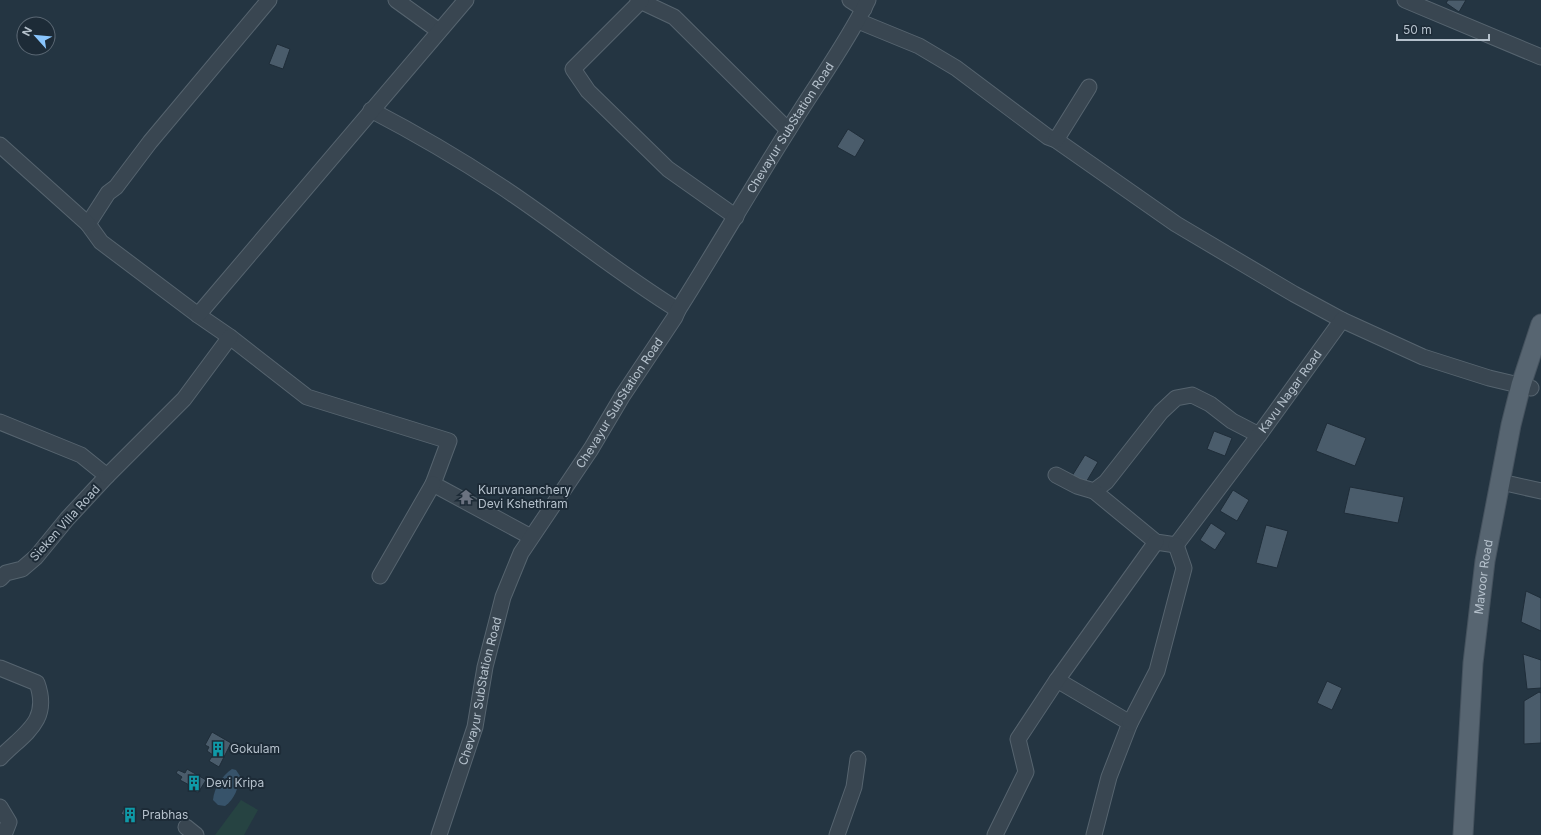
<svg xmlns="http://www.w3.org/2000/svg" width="1541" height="835" font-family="Inter,sans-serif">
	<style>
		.green { fill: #264342 }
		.water { fill: #37536a }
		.building { fill: #4a5c6b; stroke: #1f2d39 }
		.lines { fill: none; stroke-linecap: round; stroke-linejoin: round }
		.minor-casing { stroke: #56646f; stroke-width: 17 }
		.major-casing { stroke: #45525e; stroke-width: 21 }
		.minor { stroke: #394651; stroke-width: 15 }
		.major { stroke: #576571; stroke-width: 19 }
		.labels { text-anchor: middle; stroke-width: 4; stroke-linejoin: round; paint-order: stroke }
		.street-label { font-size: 12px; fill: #b5c1cc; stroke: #1d2b37 }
		.poi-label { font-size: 12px; fill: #b5c1cc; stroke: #1d2b37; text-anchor: start }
	</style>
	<rect width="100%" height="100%" fill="#243542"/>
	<!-- green -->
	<path class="green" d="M 241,800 L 258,810 L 244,835 L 215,835 Z"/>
	<!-- water -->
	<path class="water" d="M 232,769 L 236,770 L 240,776 C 238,788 235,799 225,806 L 218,805 L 213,800 C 214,788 222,776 232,769 Z"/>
	<!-- building -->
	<path class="building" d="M 1448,0 L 1466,0 L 1459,12 L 1446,3 Z
		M 277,44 L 290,49 L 283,69 L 269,64 Z
		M 848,129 L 865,140 L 855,157 L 837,147 Z
		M 1327,423 L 1366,438 L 1355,466 L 1316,451 Z
		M 1214,431 L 1232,438 L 1225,456 L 1207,449 Z
		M 1085,455 L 1098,462 L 1085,484 L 1072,476 Z
		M 1350,487 L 1404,497 L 1398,523 L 1344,513 Z
		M 1233,490 L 1249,500 L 1237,521 L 1220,511 Z
		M 1211,523 L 1226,533 L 1215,550 L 1200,540 Z
		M 1266,525 L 1288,531 L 1277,568 L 1256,563 Z
		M 1526,591 L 1541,598 L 1541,631 L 1521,622 Z
		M 1523,654 L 1541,660 L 1541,688 L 1527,689 Z
		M 1327,681 L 1342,688 L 1332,710 L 1317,703 Z
		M 1539,692 L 1541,693 L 1541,743 L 1524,744 L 1524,701 Z
		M 212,732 L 231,743 L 219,767 L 209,761 L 213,755 L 207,751 L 209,747 L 205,745 Z
		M 187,769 L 206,780 L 198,793 L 191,789 L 191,786 L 180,780 L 182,777 L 176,773 L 178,770 L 185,773 Z
		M 124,808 L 137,813 L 132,824 L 126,821 L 128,817 L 121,814 Z"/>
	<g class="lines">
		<!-- minor casing -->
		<g class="minor-casing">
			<g id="minor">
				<path d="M 269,0 L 150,142 L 116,187 L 108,193 L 88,224 L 101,242 L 198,315 L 230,337 L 307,397 L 449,441 L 433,484 L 531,537"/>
				<path d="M 396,0 L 439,31"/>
				<path d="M 638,0 L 674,17 L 788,130"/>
				<path d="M 850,0 L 864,9"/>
				<path d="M 1405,0 L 1541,57"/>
				<path d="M 641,1 L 573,69 L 588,91 L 668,169 L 736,217"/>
				<path d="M 858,21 L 919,46 L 956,68 L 1048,137 L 1056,140 L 1176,224 L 1294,294 L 1342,320"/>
				<path d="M 371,110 C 415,133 458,158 499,185 C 560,225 616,272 678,310"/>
				<path d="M 1056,140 L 1089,87"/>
				<path d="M 0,145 L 88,224"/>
				<path d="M 198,315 L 466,0"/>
				<path d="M 0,422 L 81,455 L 107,476 L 67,519 L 36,557 L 22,569 L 6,573 L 0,579"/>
				<path id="s1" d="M 1056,475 L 1077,486 L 1094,491 L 1106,482 L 1161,412 L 1176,398 L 1192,395 L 1210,404 L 1232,421 L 1259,435 L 1342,320 L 1423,357 L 1489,378 L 1531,388"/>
				<path d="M 107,476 L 184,399 L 230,337"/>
				<path d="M 1510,484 L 1541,491"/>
				<path d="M 1094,491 L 1156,542 L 1176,545 L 1259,435"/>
				<path d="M 380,576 L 433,484"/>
				<path d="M 0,668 L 37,683 C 51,722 23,734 0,758"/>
				<path d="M 1057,680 L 1130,723 L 1109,777 L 1094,835"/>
				<path d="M 1130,723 L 1157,671 L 1184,568 L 1176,545"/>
				<path d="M 0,807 L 9,822 L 4,835"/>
				<path d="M 186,827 L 196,835"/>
				<path id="s2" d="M 439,835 L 475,727 L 485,667 L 503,597 L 521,553 L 591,449 L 623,395 L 675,317 L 678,310 C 716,250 751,189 789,129 C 815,86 846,45 868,0"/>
				<path d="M 837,835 L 854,787 L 858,759"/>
				<path d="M 995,835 L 1026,772 L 1018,739 L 1057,680 L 1156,542"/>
			</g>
		</g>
		<!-- major casing -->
		<g class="major-casing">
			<g id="major">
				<path id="s3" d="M 1463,835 L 1473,663 L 1485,561 L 1511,425 L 1521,385 L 1541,324"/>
			</g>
		</g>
		<!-- minor -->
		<use href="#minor" class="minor"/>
		<!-- major -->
		<use href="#major" class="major"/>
	</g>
	<!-- icons -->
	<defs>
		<g id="temple-bare" transform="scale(1.2)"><path d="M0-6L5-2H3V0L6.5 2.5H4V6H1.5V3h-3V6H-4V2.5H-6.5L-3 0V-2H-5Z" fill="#6b7280" stroke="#1d2b37" stroke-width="2.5" paint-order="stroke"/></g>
		<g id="building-bare" transform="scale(1.2)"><path d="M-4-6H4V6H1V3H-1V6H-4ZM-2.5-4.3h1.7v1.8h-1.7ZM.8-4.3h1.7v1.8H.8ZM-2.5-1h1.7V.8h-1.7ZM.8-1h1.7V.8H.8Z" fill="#0f9aa8" stroke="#1d2b37" stroke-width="2.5" paint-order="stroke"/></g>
	</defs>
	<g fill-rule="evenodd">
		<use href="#temple-bare" x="466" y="497"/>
		<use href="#building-bare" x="218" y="749"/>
		<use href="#building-bare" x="194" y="783"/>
		<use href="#building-bare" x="130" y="815"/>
	</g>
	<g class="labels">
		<!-- street labels -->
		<g class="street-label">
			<text dy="4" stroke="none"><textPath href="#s2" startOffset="798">Chevayur SubStation Road</textPath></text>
			<text dy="4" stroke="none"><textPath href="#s1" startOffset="314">Kavu Nagar Road</textPath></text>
			<text dy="4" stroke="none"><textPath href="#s2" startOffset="474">Chevayur SubStation Road</textPath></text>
			<text transform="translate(65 523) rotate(-48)" y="4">Sieken Villa Road</text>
			<text dy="4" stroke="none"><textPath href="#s3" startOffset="259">Mavoor Road</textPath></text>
			<text dy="4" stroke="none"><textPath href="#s2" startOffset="150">Chevayur SubStation Road</textPath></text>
		</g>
		<!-- poi labels -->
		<g class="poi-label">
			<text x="478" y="494">Kuruvananchery<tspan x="478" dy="14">Devi Kshethram</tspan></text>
			<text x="230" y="753">Gokulam</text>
			<text x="206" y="787">Devi Kripa</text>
			<text x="142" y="819">Prabhas</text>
		</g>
	</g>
	<!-- north arrow -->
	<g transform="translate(36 36) rotate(297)"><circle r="19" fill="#1d2b37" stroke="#5a6773"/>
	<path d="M0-3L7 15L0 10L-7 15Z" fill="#89c5fd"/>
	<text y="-6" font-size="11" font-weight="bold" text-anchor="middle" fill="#b5c1cc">N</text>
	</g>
	<!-- scale -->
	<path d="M1397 34v6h92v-6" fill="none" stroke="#b5c1cc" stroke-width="2"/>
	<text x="1403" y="34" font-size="12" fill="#b5c1cc" stroke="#1d2b37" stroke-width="3" paint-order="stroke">50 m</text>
</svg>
